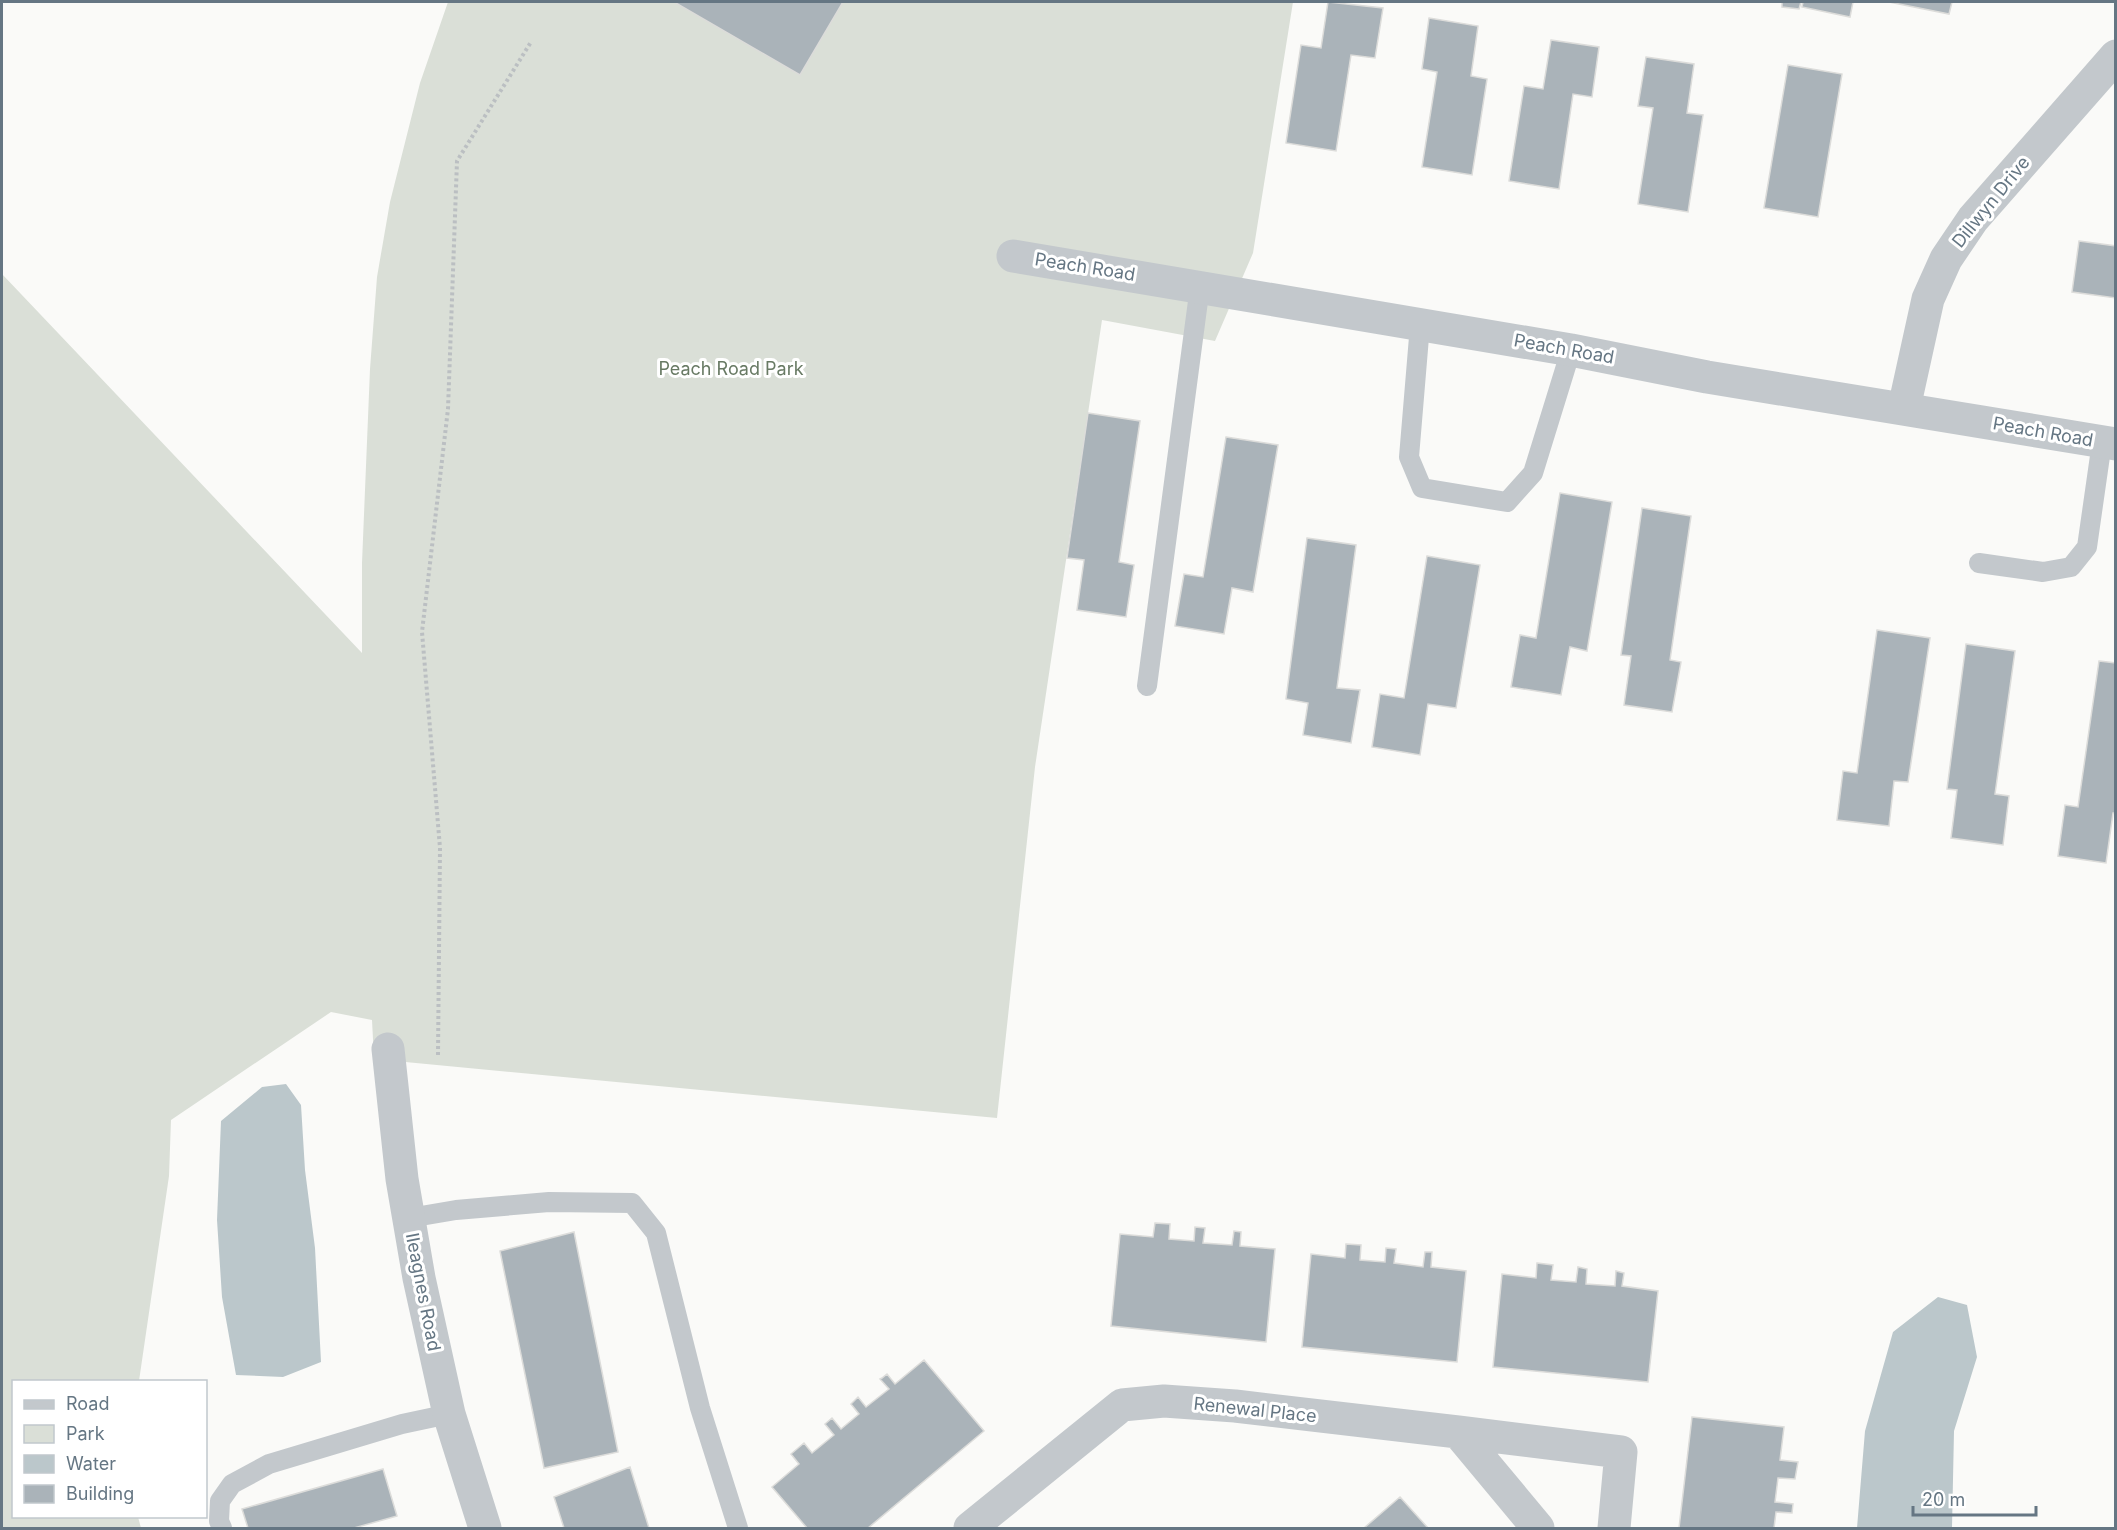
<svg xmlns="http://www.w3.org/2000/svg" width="2117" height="1530" font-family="Inter,sans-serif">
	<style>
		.green { fill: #dadfd7 }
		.water { fill: #bbc7cb }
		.building { fill: #aab3b9; stroke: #dcdcda; stroke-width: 1.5 }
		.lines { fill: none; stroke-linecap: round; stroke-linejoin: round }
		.path { stroke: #bbbfc2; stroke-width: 4; stroke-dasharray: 3 3; stroke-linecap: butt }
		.lane { stroke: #c3c8cc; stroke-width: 20 }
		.street { stroke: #c3c8cc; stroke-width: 33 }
		.labels { text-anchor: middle; stroke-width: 6; stroke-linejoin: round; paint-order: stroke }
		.street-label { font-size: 18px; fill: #657683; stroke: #fff }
		.park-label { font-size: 18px; fill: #687a64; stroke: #fff }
	</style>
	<rect width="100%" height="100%" fill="#fafaf8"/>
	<!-- green -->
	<path class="green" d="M 448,2 L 1293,2 L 1253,253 L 1215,341 L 1102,320 L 1035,767 L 997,1118 L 374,1059 L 372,1020 L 331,1012 L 171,1120 L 169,1176 L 139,1381 L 14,1382 L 14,1516 L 138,1517 L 141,1528 L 2,1528 L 2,274 L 362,653 L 362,563 L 370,369 L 377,277 L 390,202 L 420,83 Z"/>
	<!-- water -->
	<path class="water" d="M 286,1084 L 301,1105 L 305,1170 L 315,1248 L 321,1362 L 283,1377 L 236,1375 L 222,1297 L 217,1220 L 221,1121 L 262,1087 Z
		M 1938,1297 L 1967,1305 L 1977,1357 L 1954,1431 L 1952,1528 L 1857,1528 L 1865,1431 L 1893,1332 Z"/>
	<!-- building -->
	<path class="building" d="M 674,2 L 843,2 L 800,75 Z
		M 1328,2 L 1383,8 L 1375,58 L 1351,55 L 1336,151 L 1286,143 L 1301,45 L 1321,48 Z
		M 1782,2 L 1801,2 L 1799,9 L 1782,7 Z
		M 1803,2 L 1853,2 L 1850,17 L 1802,7 Z
		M 1889,2 L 1952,2 L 1949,14 Z
		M 1429,18 L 1478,26 L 1471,76 L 1487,79 L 1472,175 L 1422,167 L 1437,72 L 1422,69 Z
		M 1551,40 L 1599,47 L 1592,97 L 1573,94 L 1559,189 L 1509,181 L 1524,86 L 1543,89 Z
		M 1646,57 L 1694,64 L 1687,113 L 1703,115 L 1688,212 L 1638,204 L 1653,108 L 1638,106 Z
		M 1788,65 L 1842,74 L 1818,217 L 1764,208 Z
		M 2079,241 L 2116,246 L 2116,298 L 2072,292 Z
		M 1088,413 L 1140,421 L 1119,562 L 1134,565 L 1126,617 L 1077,610 L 1084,560 L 1067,558 Z
		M 1226,437 L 1278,445 L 1253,592 L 1232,588 L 1224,634 L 1175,626 L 1184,574 L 1203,577 Z
		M 1560,493 L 1612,502 L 1587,651 L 1570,647 L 1561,695 L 1511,687 L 1520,635 L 1536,638 Z
		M 1642,508 L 1691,516 L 1670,660 L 1681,662 L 1672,712 L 1624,705 L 1631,656 L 1621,655 Z
		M 1307,538 L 1356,545 L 1337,688 L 1360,690 L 1351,743 L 1303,735 L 1308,703 L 1286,699 Z
		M 1427,556 L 1480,565 L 1456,708 L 1428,704 L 1420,755 L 1372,747 L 1380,694 L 1404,698 Z
		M 1877,630 L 1930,638 L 1908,782 L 1894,781 L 1889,826 L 1837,820 L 1843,771 L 1857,773 Z
		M 1966,644 L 2015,651 L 1995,794 L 2009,796 L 2003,845 L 1951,838 L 1957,790 L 1947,789 Z
		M 2099,661 L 2116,663 L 2116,813 L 2113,813 L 2106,863 L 2058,856 L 2065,805 L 2078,807 Z
		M 1155,1223 L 1170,1224 L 1169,1239 L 1194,1241 L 1195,1227 L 1205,1228 L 1203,1243 L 1232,1245 L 1234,1231 L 1241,1232 L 1240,1246 L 1275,1249 L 1266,1342 L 1111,1326 L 1120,1234 L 1153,1237 Z
		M 574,1232 L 618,1452 L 544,1468 L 500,1251 Z
		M 1346,1244 L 1361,1245 L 1360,1260 L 1385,1262 L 1386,1248 L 1396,1249 L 1394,1263 L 1423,1267 L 1425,1252 L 1432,1252 L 1431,1267 L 1466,1271 L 1457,1362 L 1302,1347 L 1311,1254 L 1345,1258 Z
		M 1537,1263 L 1553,1265 L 1551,1280 L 1576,1282 L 1578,1267 L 1587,1269 L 1586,1284 L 1615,1286 L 1616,1271 L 1624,1273 L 1622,1286 L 1658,1291 L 1648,1382 L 1493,1367 L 1502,1274 L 1536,1278 Z
		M 924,1360 L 984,1431 L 868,1528 L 807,1528 L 772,1487 L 799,1464 L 791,1454 L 804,1443 L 812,1453 L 834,1435 L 825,1424 L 832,1418 L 841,1429 L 859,1414 L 851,1404 L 858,1397 L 866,1407 L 889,1389 L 880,1379 L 882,1378 L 887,1374 L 895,1384 Z
		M 1692,1417 L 1784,1427 L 1780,1460 L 1798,1462 L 1795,1479 L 1778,1478 L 1775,1502 L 1793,1504 L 1792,1513 L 1776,1512 L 1774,1528 L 1679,1528 Z
		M 630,1467 L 649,1528 L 564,1528 L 554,1497 Z
		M 383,1469 L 397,1516 L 354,1528 L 248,1528 L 242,1509 Z
		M 1400,1497 L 1428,1528 L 1364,1528 Z"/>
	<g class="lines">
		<!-- path -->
		<path class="path" d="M 438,1055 L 440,848 L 422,632 L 448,409 L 457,161 L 531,42"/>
		<!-- lane -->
		<path class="lane" d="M 1420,325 L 1409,457 L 1422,488 L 1507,502 L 1533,473 L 1571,350
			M 1979,563 L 2043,572 L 2071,567 L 2087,547 L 2102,442
			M 1147,686 L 1200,286
			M 409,1218 L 456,1210 L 549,1202 L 632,1203 L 656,1233 L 700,1408 L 738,1528
			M 222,1528 L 219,1521 L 220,1501 L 232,1484 L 269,1464 L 402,1424 L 449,1414"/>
		<!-- street -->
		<path class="street" d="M 1013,256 L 1571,350 L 1707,377 L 2116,444
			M 1904,408 L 1928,299 L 1946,259 L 1973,219 L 2116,56
			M 388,1049 L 402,1179 L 419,1278 L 449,1414 L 485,1528
			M 1458,1432 L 1621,1452 L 1614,1528
			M 970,1528 L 1122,1405 L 1164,1401 L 1235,1406 L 1458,1432 L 1538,1528"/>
	</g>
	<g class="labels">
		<!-- street labels -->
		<g class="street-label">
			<text transform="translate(1991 202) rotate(-51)" y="6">Dillwyn Drive</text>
			<text transform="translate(1085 267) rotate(9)" y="6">Peach Road</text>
			<text transform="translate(1564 349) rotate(10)" y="6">Peach Road</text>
			<text transform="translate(2043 432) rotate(10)" y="6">Peach Road</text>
			<text transform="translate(423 1292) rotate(79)" y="6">Ileagnes Road</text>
			<text transform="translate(1255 1410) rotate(6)" y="6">Renewal Place</text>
		</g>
		<!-- park labels -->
		<g class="park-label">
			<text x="731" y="375">Peach Road Park</text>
		</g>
	</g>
	<!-- border -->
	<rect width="2117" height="1530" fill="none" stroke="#657683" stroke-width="6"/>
	<!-- legend -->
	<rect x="12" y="1380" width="195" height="138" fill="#ffffff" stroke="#c1c8cd" stroke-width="1.5"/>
	<rect x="24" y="1400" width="30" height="9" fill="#c3c8cc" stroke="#c1c8cd" stroke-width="1.5"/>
	<text x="66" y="1410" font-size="18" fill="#657683">Road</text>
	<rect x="24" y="1425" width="30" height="18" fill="#dadfd7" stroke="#c1c8cd" stroke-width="1.5"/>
	<text x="66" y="1440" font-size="18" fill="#657683">Park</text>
	<rect x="24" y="1455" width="30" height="18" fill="#bbc7cb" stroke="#c1c8cd" stroke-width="1.5"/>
	<text x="66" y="1470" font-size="18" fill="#657683">Water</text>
	<rect x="24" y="1485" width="30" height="18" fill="#aab3b9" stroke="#c1c8cd" stroke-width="1.5"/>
	<text x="66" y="1500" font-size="18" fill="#657683">Building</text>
	<!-- scale -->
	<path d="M1913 1506v9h123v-9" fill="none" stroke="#657683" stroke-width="3"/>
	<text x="1922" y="1506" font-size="18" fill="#657683" stroke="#ffffff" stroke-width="4.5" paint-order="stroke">20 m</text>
</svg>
